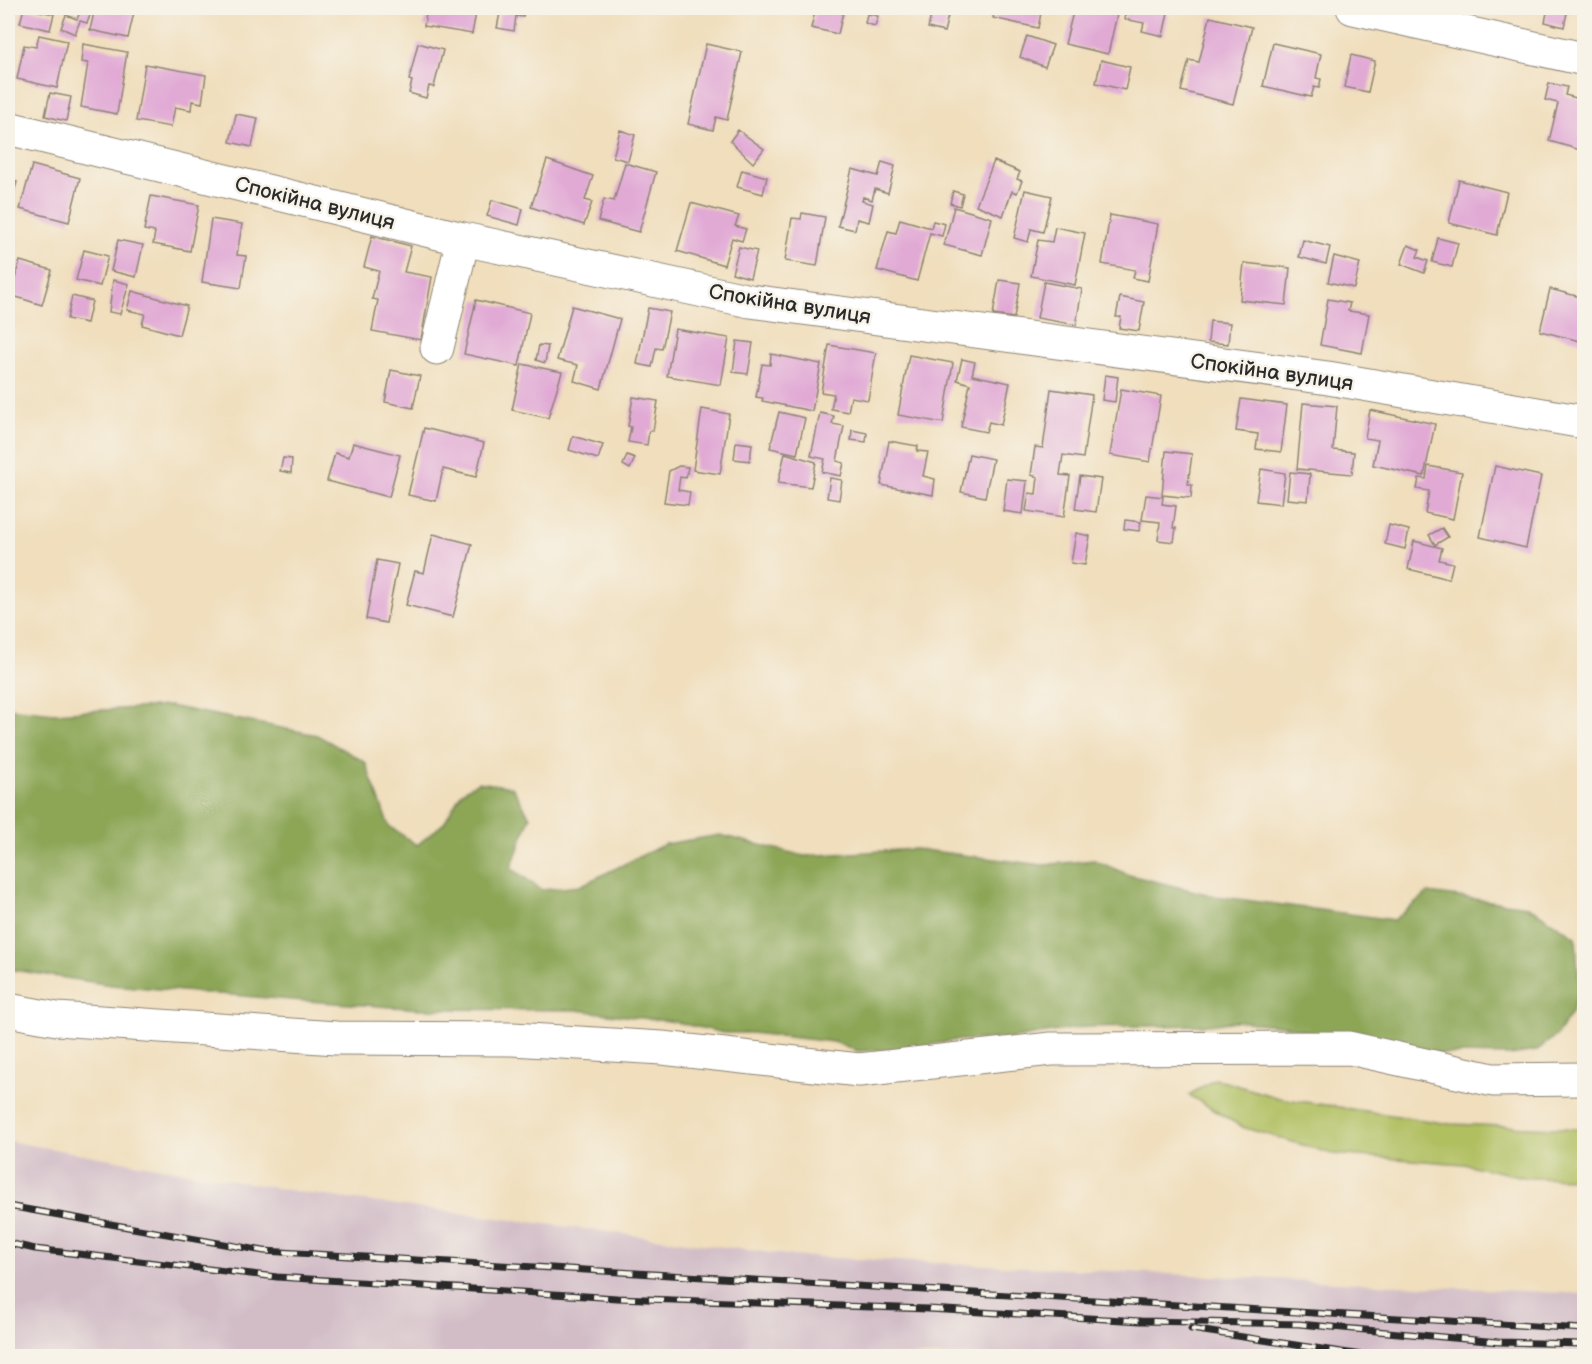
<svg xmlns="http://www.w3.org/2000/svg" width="1592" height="1364" font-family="'Balsamiq Sans',sans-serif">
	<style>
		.industrial { fill: #d2bdc7 }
		.green { fill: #b0bf61; stroke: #6e7546; stroke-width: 1.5 }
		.forest { fill: #8ca657; stroke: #5c6841; stroke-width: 1.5 }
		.building { fill: #e1aad5 }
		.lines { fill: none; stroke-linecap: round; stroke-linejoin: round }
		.minor-casing { stroke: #8e8474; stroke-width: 35 }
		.minor { stroke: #fff; stroke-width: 33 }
		.rail-casing { stroke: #2b2b2b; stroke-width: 7 }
		.rail { stroke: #f7f3e8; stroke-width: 4.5; stroke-dasharray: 14; stroke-linecap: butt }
		.labels { text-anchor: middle; stroke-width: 5; stroke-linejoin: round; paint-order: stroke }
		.street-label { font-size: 21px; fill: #2b2b2b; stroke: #f7f3e8 }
	</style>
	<rect width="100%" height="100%" fill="#f7f3e8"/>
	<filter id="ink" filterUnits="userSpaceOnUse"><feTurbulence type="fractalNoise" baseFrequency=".0167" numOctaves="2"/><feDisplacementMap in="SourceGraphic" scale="12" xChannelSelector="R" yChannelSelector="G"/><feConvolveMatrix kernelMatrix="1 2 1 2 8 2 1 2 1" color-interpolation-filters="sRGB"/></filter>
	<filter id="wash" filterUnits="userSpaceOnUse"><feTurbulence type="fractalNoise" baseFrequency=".008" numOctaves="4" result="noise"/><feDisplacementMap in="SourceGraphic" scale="24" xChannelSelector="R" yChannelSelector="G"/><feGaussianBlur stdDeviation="1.35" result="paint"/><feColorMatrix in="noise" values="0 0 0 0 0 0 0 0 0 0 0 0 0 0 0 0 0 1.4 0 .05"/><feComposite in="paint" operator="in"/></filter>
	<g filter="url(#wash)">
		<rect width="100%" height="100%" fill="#f0debc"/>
		<!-- industrial -->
		<path class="industrial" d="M 8,1141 L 311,1194 L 794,1256 L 1584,1294 L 1584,1356 L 8,1356 Z"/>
		<!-- green -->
		<path class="green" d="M 1215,1079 L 1279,1098 L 1450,1124 L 1584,1129 L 1584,1179 L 1528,1178 L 1464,1164 L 1333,1154 L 1242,1127 L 1189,1095 Z"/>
		<!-- forest -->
		<path class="forest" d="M 169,706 L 317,735 L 365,762 L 389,826 L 417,845 L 444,823 L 462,792 L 478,782 L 512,787 L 530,817 L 511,868 L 542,890 L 580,886 L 665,844 L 720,835 L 804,856 L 915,849 L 1042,865 L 1094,860 L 1129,875 L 1215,896 L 1394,920 L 1428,893 L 1528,906 L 1576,937 L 1579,989 L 1571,1013 L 1557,1035 L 1536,1051 L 1510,1055 L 1410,1053 L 1335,1039 L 1286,1026 L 1236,1021 L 1210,1025 L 1083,1027 L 1009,1039 L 957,1040 L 906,1049 L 857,1051 L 834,1042 L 751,1033 L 724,1033 L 675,1022 L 576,1010 L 421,1009 L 292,1000 L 111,985 L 8,969 L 8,708 L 54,713 Z"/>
		<g id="blocks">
			<!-- building -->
			<path class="building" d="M 24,8 L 54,14 L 50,30 L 20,23 Z
				M 82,8 L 93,8 L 87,23 L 80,21 L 75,34 L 61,28 L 66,15 L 77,19 Z
				M 95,8 L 135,8 L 128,38 L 90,30 Z
				M 427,8 L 477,8 L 472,34 L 424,26 Z
				M 506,8 L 525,8 L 523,17 L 516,16 L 514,31 L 497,28 L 500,13 L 505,14 Z
				M 816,8 L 844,8 L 838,34 L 811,28 Z
				M 933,8 L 950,8 L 944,32 L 928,28 Z
				M 995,8 L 1042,8 L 1038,28 L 993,18 Z
				M 1074,8 L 1118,10 L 1108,54 L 1065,44 Z
				M 1127,8 L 1169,8 L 1163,36 L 1142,31 L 1144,23 L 1124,19 Z
				M 1548,8 L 1568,8 L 1564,27 L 1545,22 Z
				M 867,14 L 878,16 L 875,26 L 865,23 Z
				M 1210,17 L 1252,27 L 1233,104 L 1181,91 L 1189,60 L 1199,62 Z
				M 39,35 L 67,41 L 57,88 L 17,79 L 24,45 L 36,47 Z
				M 1027,36 L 1053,45 L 1045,67 L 1020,57 Z
				M 418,43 L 443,50 L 434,87 L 429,86 L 426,98 L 409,93 L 412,81 L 409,80 Z
				M 1273,43 L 1321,54 L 1316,78 L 1321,79 L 1319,88 L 1314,87 L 1311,97 L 1263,86 Z
				M 83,44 L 127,52 L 117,114 L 81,107 L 88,63 L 81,62 Z
				M 706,44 L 742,52 L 727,120 L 716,117 L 713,130 L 688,124 Z
				M 1351,55 L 1375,61 L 1368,92 L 1344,87 Z
				M 1101,60 L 1130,67 L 1125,90 L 1096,83 Z
				M 145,64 L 206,75 L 202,103 L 192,101 L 191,110 L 175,107 L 171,127 L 136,121 Z
				M 1549,83 L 1567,87 L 1565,95 L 1584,100 L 1584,151 L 1549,141 L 1558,103 L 1545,100 Z
				M 50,93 L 71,97 L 66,121 L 45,116 Z
				M 236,114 L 258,118 L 252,147 L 230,142 Z
				M 620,130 L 635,135 L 628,161 L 613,157 Z
				M 738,130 L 764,149 L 753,163 L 730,141 Z
				M 547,160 L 593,176 L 585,200 L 592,202 L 584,225 L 531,207 Z
				M 994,161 L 1020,172 L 1017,179 L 1022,181 L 1017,193 L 1012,191 L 1003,216 L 976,205 Z
				M 882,162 L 895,166 L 888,193 L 875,189 L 872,200 L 863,197 L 862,201 L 873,204 L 869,222 L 857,219 L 855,230 L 838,226 L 852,169 L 878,176 Z
				M 625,163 L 656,172 L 639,232 L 598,221 L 604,199 L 614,201 Z
				M 32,165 L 80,178 L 69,222 L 20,209 Z
				M 742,170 L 767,177 L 763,194 L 737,187 Z
				M 8,179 L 17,182 L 8,210 Z
				M 1459,180 L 1507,192 L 1497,235 L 1449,223 Z
				M 1025,190 L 1052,196 L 1043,232 L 1031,229 L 1028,242 L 1014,238 Z
				M 953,191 L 963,194 L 960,206 L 950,203 Z
				M 151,196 L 199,205 L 190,251 L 153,244 L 155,232 L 144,230 Z
				M 492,200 L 523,209 L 519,225 L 487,216 Z
				M 691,203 L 739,216 L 735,226 L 746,229 L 742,241 L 732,238 L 724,265 L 677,251 Z
				M 954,207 L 992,218 L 982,255 L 944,245 Z
				M 802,213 L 825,217 L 817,266 L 785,261 L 792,218 L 801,219 Z
				M 1110,215 L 1158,224 L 1148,281 L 1133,278 L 1135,270 L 1102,264 Z
				M 211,219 L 242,224 L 237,255 L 246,256 L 241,288 L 202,282 Z
				M 900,219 L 931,228 L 933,221 L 945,224 L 942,236 L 930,233 L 917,281 L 877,270 L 888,231 L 896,233 Z
				M 1055,227 L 1085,233 L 1075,285 L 1031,276 L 1038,240 L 1052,242 Z
				M 372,236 L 411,246 L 404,272 L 432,277 L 421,340 L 372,331 L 378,300 L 372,299 L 379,271 L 364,267 Z
				M 1438,238 L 1458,243 L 1452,267 L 1432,262 Z
				M 118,240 L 143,245 L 136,277 L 111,271 Z
				M 1303,240 L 1330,247 L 1326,264 L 1299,257 Z
				M 1408,245 L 1420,250 L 1417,257 L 1428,261 L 1424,273 L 1401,264 Z
				M 739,247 L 757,251 L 750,278 L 732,273 Z
				M 84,250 L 108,256 L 100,286 L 76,280 Z
				M 1334,256 L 1360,263 L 1354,288 L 1328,282 Z
				M 20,261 L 52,270 L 42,305 L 10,295 Z
				M 1244,263 L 1290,268 L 1286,305 L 1240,300 Z
				M 113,280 L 129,284 L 120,314 L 109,312 Z
				M 999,280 L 1020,283 L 1014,318 L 993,315 Z
				M 1044,282 L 1082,289 L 1076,325 L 1037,318 Z
				M 1550,289 L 1584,298 L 1584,342 L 1540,331 Z
				M 132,291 L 187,306 L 179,335 L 142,325 L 145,314 L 127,310 Z
				M 72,296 L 92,301 L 87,323 L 67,319 Z
				M 1120,297 L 1144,302 L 1139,331 L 1119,328 L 1121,317 L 1116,317 Z
				M 1328,299 L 1350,303 L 1348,311 L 1369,314 L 1362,353 L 1320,345 Z
				M 476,300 L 530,313 L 519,366 L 464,354 Z
				M 572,306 L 620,319 L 601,389 L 574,381 L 578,365 L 557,360 Z
				M 648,308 L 670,312 L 662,349 L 656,348 L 652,367 L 637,364 Z
				M 1210,321 L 1230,323 L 1228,344 L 1208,342 Z
				M 675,329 L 729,338 L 721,385 L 667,376 Z
				M 737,341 L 753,343 L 748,374 L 733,372 Z
				M 539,345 L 548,346 L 545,363 L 536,360 Z
				M 829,345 L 876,353 L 868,400 L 851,397 L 848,412 L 831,409 L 834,394 L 821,392 Z
				M 771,354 L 821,364 L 812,411 L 762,401 L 763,398 L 756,397 L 762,364 L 770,365 Z
				M 909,355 L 953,363 L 943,423 L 898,415 Z
				M 962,359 L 975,362 L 972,375 L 1010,383 L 1001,425 L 989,422 L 986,432 L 961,427 L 970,384 L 957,380 Z
				M 522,364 L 562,372 L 548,418 L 512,410 Z
				M 391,370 L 420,376 L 413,408 L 385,402 Z
				M 1105,375 L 1118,377 L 1115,402 L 1102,400 Z
				M 1051,389 L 1092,395 L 1083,458 L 1063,455 L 1060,475 L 1070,476 L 1064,517 L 1026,511 L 1029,493 L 1036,494 L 1038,477 L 1031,475 L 1035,447 L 1043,448 Z
				M 1121,389 L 1161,396 L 1150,462 L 1110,455 Z
				M 633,397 L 658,401 L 653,431 L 649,431 L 647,445 L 628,442 L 631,427 L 628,426 Z
				M 1241,399 L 1287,405 L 1281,452 L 1256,449 L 1258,434 L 1236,431 Z
				M 1303,403 L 1337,406 L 1333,450 L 1354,452 L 1352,474 L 1297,469 Z
				M 702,409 L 729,414 L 720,474 L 693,470 Z
				M 1370,410 L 1435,424 L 1424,476 L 1373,465 L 1378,440 L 1365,438 Z
				M 779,412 L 805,418 L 797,454 L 770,448 Z
				M 820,413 L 834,416 L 832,424 L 844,426 L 837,461 L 844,463 L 841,476 L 822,472 L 825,459 L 811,456 Z
				M 424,428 L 484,443 L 476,477 L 443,469 L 436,501 L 408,495 Z
				M 852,430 L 867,433 L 866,442 L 851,440 Z
				M 573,436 L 603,445 L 598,459 L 569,450 Z
				M 889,441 L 918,446 L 917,451 L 928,452 L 923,476 L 935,479 L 933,495 L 881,485 Z
				M 736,442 L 752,444 L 750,461 L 734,459 Z
				M 353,443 L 400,455 L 389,497 L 327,481 L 335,453 L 349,457 Z
				M 1166,451 L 1192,454 L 1188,484 L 1192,485 L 1191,498 L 1162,495 Z
				M 785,453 L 816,462 L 811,487 L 778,483 Z
				M 969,454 L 993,459 L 985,497 L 961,492 Z
				M 627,455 L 635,458 L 630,469 L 623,465 Z
				M 283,458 L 292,459 L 291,473 L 280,471 Z
				M 679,466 L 688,467 L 686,478 L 680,477 L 678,490 L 690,492 L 688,505 L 664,502 L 669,471 Z
				M 1428,466 L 1462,472 L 1453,519 L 1425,513 L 1429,491 L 1417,489 L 1419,478 L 1426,479 Z
				M 1495,466 L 1541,476 L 1526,548 L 1480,537 Z
				M 1261,469 L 1285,473 L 1281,504 L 1256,501 Z
				M 1290,472 L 1310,474 L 1308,501 L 1287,499 Z
				M 1080,476 L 1101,479 L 1096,512 L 1075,509 Z
				M 830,478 L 842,480 L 839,500 L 827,498 Z
				M 1007,479 L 1027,481 L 1023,514 L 1003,511 Z
				M 1146,495 L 1163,497 L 1162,504 L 1176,506 L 1173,528 L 1176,528 L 1174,542 L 1158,540 L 1160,522 L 1142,520 Z
				M 1125,520 L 1141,522 L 1139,531 L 1124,529 Z
				M 1389,525 L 1409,530 L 1405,549 L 1385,544 Z
				M 1442,528 L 1448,537 L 1435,545 L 1429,535 Z
				M 1076,533 L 1090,536 L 1085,565 L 1071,563 Z
				M 433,534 L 472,544 L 453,617 L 406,605 L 415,571 L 424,573 Z
				M 1414,541 L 1442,548 L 1439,560 L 1453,563 L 1449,579 L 1408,569 Z
				M 377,560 L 398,564 L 386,623 L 366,619 Z"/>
		</g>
	</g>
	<g filter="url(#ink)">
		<use href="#blocks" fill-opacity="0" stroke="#8e8474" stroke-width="1.5"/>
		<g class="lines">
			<!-- minor casing -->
			<g class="minor-casing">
				<path id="minor" d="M 1353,8 L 1584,59
					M 8,128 L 463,239 L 750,301 L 1328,378 L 1584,422
					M 437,348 L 463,239
					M 8,1010 L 57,1019 L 336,1038 L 512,1039 L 662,1048 L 859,1070 L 1051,1049 L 1349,1048 L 1493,1080 L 1584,1079"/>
			</g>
			<!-- minor -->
			<use href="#minor" class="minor"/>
			<!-- rail casing -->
			<g class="rail-casing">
				<path id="rail" d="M 8,1206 L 264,1251 L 1584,1329
					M 8,1243 L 35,1249 L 277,1277 L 617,1298 L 928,1309 L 1141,1321 L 1299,1324 L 1498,1342 L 1584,1344
					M 1191,1329 L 1368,1356"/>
			</g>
			<!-- rail -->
			<use href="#rail" class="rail"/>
		</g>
	</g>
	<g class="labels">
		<!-- street labels -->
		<g class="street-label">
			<text transform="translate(315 203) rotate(14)" y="7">Спокійна вулиця</text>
			<text transform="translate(790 304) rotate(9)" y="7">Спокійна вулиця</text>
			<text transform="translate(1272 372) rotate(8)" y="7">Спокійна вулиця</text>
		</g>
	</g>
	<!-- margin -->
	<rect width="1592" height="1364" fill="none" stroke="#f7f3e8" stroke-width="30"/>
</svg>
